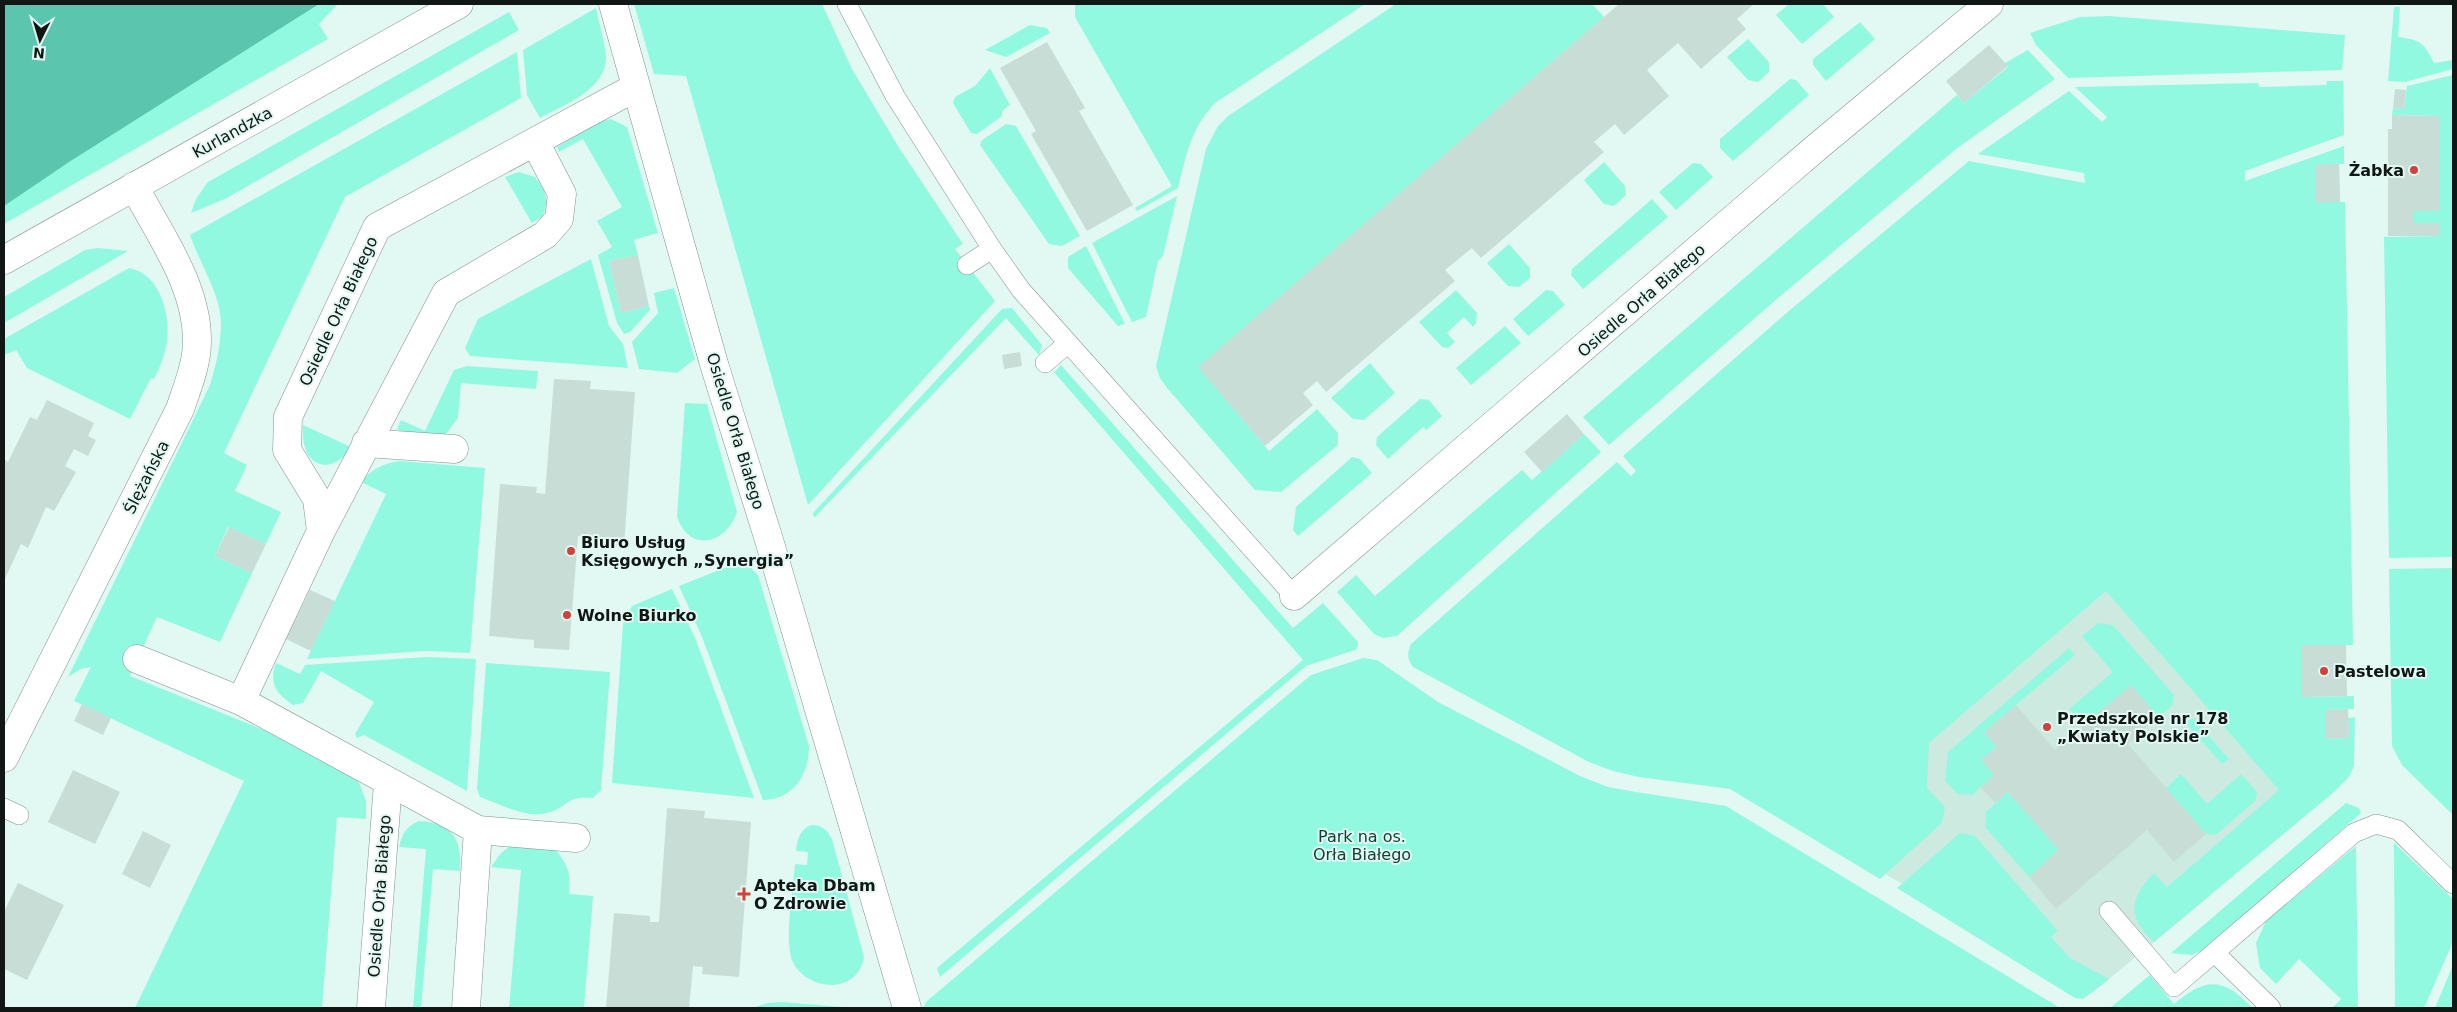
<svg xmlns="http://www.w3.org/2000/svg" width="2457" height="1012" font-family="'DejaVu Sans',sans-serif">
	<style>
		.built { fill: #cdeae1 }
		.green { fill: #91f9e0 }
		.forest { fill: #5bc5ad }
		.building { fill: #c7ddd6 }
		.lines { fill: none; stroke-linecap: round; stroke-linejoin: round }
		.lane-casing { stroke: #7f938e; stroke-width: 20 }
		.street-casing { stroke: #7f938e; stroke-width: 29 }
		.lane { stroke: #fff; stroke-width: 19 }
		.street { stroke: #fff; stroke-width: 28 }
		.poi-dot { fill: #d0423d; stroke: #e2f8f2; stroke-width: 2 }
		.labels { text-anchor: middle; stroke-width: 4; stroke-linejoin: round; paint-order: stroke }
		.street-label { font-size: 16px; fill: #101715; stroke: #e2f8f2 }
		.poi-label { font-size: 16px; font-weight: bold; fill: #101715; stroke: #e2f8f2; text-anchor: start }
		.park-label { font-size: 16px; fill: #104036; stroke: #e2f8f2 }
	</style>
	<rect width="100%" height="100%" fill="#e2f8f2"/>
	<!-- built -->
	<path class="built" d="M 2110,456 L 2293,804 L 2206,899 L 2092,993 L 1885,874 L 1738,781 Z"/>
	<!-- green -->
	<path class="green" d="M 4,4 L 338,4 L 319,24 L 328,39 L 4,224 Z
		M 634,4 L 822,4 L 852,69 L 898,146 L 963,244 L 955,249 L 995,301 L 808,505 L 686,76 L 654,74 Z
		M 1075,4 L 1365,4 L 1215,103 C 1191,128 1186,156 1178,188 L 1137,211 L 1135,208 L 1172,186 L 1075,17 Z
		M 1396,4 L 1592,4 L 1604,17 L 1199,367 L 1269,451 L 1317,409 L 1338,433 L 1338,445 L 1281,492 L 1255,490 L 1168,389 L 1160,378 L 1156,366 L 1206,149 L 1218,126 L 1228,116 Z
		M 1789,4 L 1823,4 L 1834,17 L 1802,44 L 1776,15 Z
		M 2394,7 L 2400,7 L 2398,37 C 2421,40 2424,43 2434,63 L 2453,60 L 2453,69 L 2405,82 L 2388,81 Z
		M 596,8 C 599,24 605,42 606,58 C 606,90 563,105 540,118 L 527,95 L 523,50 Z
		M 509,12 L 519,30 L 227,198 L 191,213 L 196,199 L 208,182 Z
		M 2109,16 L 2345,35 L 2342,70 L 2068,78 L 2036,45 L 2030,33 L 2080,17 Z
		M 1860,22 L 1875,39 L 1826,81 L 1813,65 L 1813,59 Z
		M 1030,25 L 1047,28 L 1050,33 L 1006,57 L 985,50 Z
		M 1748,39 L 1769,62 L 1769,72 L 1758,82 L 1748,80 L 1727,57 Z
		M 2028,50 L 2055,79 L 1956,149 L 1778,298 L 1609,445 L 1583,417 L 1957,95 L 1964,103 L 2008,67 L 2005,63 Z
		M 517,52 L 521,98 L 345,197 L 224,453 L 247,465 L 235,491 L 281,512 L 266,544 L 228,527 L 215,556 L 252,573 L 220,642 L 157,617 L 130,676 L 274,734 L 358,780 L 366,801 L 366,819 L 337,817 L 322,1008 L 135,1008 L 244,781 L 74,701 L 91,667 L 81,669 L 68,677 L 210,385 C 216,365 221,344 221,323 C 221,295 199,262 190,235 Z
		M 990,68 L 1010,105 L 1003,110 L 1001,117 L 977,134 L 971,133 L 953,103 L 955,97 L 975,86 Z
		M 2453,75 L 2453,557 L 2389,558 L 2384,237 L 2439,236 L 2414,223 L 2414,211 L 2439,211 L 2439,116 L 2392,115 L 2393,108 L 2404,109 L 2407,86 Z
		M 1790,79 L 1796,80 L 1809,95 L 1733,161 L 1720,148 L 1720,139 Z
		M 2327,81 L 2343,81 L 2344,135 L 2245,171 L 2245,181 L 2344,146 L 2344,164 L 2339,164 L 2340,202 L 2345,202 L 2353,645 L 2302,646 L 2303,697 L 2354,696 L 2354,709 L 2325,710 L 2325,739 L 2349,738 L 2348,718 L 2355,717 L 2354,766 L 2349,777 L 2334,792 L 2154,942 C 2127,917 2129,898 2154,873 L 2167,887 L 2279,790 L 2106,591 L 1929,743 L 1927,788 L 1945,807 L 1942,823 L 1880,879 L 1730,789 L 1639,777 L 1613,771 L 1589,762 L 1413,667 C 1407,659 1407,653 1411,644 L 1617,462 L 1631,476 L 1636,471 L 1623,456 L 1790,310 L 1969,161 L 2085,183 L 2084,173 L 1978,154 L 2069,91 L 2102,122 L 2107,117 L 2075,87 L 2258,83 L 2259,87 L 2326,85 Z
		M 611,119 L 627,127 L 658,233 L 634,240 L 638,255 L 609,261 L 621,313 L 649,306 L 650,310 L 630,332 L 624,334 L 617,323 L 598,255 L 612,247 L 597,221 L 622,207 L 583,139 L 559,152 L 557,147 L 602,121 Z
		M 1006,124 L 1016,126 L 1080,236 L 1062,246 L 1049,244 L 980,145 L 982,140 Z
		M 1604,162 L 1625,186 L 1626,195 L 1614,206 L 1604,204 L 1584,180 Z
		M 1693,163 L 1701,164 L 1713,177 L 1676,210 L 1659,192 Z
		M 519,172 L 535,177 L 543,188 L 547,201 L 543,216 L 532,223 L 505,177 Z
		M 1177,196 L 1163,256 L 1158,261 L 1146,317 L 1132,322 L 1092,243 Z
		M 1652,199 L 1668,217 L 1583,289 L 1571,275 L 1572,269 Z
		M 1509,244 L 1530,268 L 1530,278 L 1519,287 L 1508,286 L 1487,263 Z
		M 1086,246 L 1125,324 L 1118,326 L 1068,268 L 1068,257 Z
		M 98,248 L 128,251 L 4,323 L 4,297 L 85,250 Z
		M 591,259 L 609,326 L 623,344 L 628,368 L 470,356 L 465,348 L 478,319 Z
		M 129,268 C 162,274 172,319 166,347 C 164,358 159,369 154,379 L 151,378 L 130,419 L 27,368 L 16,350 L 4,355 L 4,339 Z
		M 674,288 L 695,359 L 677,373 L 639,369 L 632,342 L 658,313 L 654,293 Z
		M 1456,290 L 1477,313 L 1476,323 L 1473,327 L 1464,317 L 1447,333 L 1455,342 L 1448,348 L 1442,347 L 1419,322 Z
		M 1546,290 L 1553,291 L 1565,305 L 1528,336 L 1513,319 Z
		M 1012,308 L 1042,345 L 1039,355 L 1006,318 L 814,518 L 813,513 L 1002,309 Z
		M 1505,326 L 1521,343 L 1471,385 L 1456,368 Z
		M 1370,363 L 1395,393 L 1364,420 L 1353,419 L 1331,398 Z
		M 1061,365 L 1293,628 L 1323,603 L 1358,642 L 1358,646 L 1355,650 L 1306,666 L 940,977 L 937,968 L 1303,660 L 1054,372 Z
		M 467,366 L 538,371 L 536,389 L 461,383 L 458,418 L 445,435 L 418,439 L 397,429 L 401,420 L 425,431 L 454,370 Z
		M 1420,399 L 1429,400 L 1442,416 L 1426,430 L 1423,427 L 1388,459 L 1376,445 L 1377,437 Z
		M 685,403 L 707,404 L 737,512 C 726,545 688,553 677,516 Z
		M 303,425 L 353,448 C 326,479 300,464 303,425 Z
		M 1584,434 L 1601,452 L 1397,636 L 1383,638 L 1374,634 L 1337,592 L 1356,575 L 1375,596 L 1522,470 L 1532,480 Z
		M 1352,457 L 1360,459 L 1372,473 L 1298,536 L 1293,530 L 1296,507 Z
		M 399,461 L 485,468 L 470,653 L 426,651 L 307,659 L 386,494 L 361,482 C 372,469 382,464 399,461 Z
		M 742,564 L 751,568 L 758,575 L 809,746 C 809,775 794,799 763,800 L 702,637 L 679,586 L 732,565 Z
		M 2453,568 L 2453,815 L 2402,765 L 2392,746 L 2389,569 Z
		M 672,589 L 696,640 L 754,798 L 612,783 L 623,624 L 632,606 Z
		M 2098,623 L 2113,625 L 2174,695 L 2172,706 L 2158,717 L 2131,685 L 2084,726 L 2069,709 L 2113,672 L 2082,636 Z
		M 2069,648 L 2075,655 L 1984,732 L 1997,747 L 1981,760 L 1994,775 L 1972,795 L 1958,794 L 1945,781 L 1948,752 Z
		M 427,657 L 476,659 L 467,791 L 364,735 L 357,738 L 355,734 L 374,702 L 321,671 L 303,703 L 293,705 C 275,693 269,683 276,663 L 300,674 L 305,665 Z
		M 1363,658 L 1377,660 L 1438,702 L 1580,776 L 1608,787 L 1636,792 L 1726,806 L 2060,1008 L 923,1008 L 926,1002 L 1311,675 Z
		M 486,663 L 610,672 L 601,790 L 593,798 C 563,796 570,807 547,813 C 527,819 500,804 480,797 L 477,789 Z
		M 2194,719 L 2229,759 L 2222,764 L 2183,720 Z
		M 2181,774 L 2207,804 L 2241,774 L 2257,792 L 2256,800 L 2216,835 L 2206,834 L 2166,788 Z
		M 2008,792 L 2059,850 L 2029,877 L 1985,827 L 1986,812 Z
		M 2346,803 L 2359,808 L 2361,813 L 2203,950 L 2192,955 L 2171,953 Z
		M 419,821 C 453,823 462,839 460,871 L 433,869 L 421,1008 L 413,1008 L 426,849 L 399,847 C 402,833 406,827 419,821 Z
		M 811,825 C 823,825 827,830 832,839 L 864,957 C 857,999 800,989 791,957 C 785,934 793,890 795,864 L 807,865 L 808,852 L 796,851 C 797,839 800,830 811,825 Z
		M 1960,833 L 1975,836 L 2058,931 L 2051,937 L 2070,958 L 2109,979 L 2083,999 L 2075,998 L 1897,888 Z
		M 2394,843 L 2453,899 L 2453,942 L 2424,1008 L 2395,1008 Z
		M 513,844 L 555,849 C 568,865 571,873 569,894 L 593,896 L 584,1008 L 509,1008 L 521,870 L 491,867 L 501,853 Z
		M 2356,846 L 2358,1008 L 2332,1008 L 2341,999 L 2299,959 L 2276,984 L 2260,968 L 2256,943 L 2266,921 Z
		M 2453,965 L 2453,1008 L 2435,1008 Z
		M 2150,975 L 2174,1004 C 2205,978 2223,976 2252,1008 L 2110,1008 Z
		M 781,1002 L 855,1008 L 752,1008 L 768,1003 Z"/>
	<!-- forest -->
	<path class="forest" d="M 4,4 L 319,4 L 69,162 L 4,206 Z"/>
	<!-- building -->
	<path class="building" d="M 1619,4 L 1754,4 L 1737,19 L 1746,29 L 1701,69 L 1678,43 L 1647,70 L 1669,96 L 1624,135 L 1615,124 L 1594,142 L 1604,152 L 1481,258 L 1472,248 L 1445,270 L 1455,281 L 1326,392 L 1317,381 L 1303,393 L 1313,405 L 1265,446 L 1198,367 Z
		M 1047,42 L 1085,108 L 1079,111 L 1133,205 L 1087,231 L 1031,134 L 1036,131 L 1000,68 Z
		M 1989,45 L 2008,66 L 1964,103 L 1946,81 Z
		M 2395,89 L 2406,90 L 2404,109 L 2393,108 Z
		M 2392,115 L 2439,116 L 2439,211 L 2414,211 L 2414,223 L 2439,223 L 2439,236 L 2388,236 L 2388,129 L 2392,129 Z
		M 2339,164 L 2340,202 L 2316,203 L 2315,165 Z
		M 638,255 L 649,306 L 621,313 L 609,261 Z
		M 1020,352 L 1022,366 L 1004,369 L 1002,355 Z
		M 554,379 L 591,381 L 590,389 L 635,392 L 624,545 L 587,543 L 588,536 L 578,536 L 569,650 L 534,648 L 534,640 L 489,636 L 500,484 L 537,487 L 536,493 L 545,494 Z
		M 47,400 L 94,423 L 88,436 L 96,440 L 88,456 L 74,449 L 65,466 L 76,472 L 54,511 L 46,507 L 28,548 L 21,544 L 4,581 L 4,459 L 8,462 L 30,417 L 37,420 Z
		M 1567,414 L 1584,434 L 1542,472 L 1524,452 Z
		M 229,527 L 266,544 L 252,573 L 215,556 Z
		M 310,590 L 335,601 L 311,651 L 286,639 Z
		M 2302,645 L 2346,645 L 2347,696 L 2302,697 Z
		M 2131,685 L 2158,717 L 2128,744 L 2206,834 L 2174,862 L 2147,830 L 2056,909 L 2029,877 L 2059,850 L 2008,792 L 1995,803 L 1981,787 L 1994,775 L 1981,760 L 1997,747 L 1984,732 L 2016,705 L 2055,750 Z
		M 82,704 L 111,718 L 103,735 L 74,721 Z
		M 2348,709 L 2349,738 L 2325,739 L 2325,710 Z
		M 73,770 L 120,792 L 95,844 L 48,822 Z
		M 667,808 L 705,811 L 704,818 L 751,822 L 739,977 L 702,974 L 703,967 L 693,966 L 689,1008 L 606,1008 L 614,913 L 650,916 L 650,922 L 659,922 Z
		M 143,831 L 171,845 L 150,888 L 122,874 Z
		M 18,883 L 64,905 L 27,980 L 4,969 L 4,912 Z"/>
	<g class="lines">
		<!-- lane casing -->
		<g class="lane-casing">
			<path id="lane" d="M 847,4 L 895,96 L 992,249 L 1021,290 L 1294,596
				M 967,265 L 992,249
				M 1045,363 L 1068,343
				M 4,808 L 19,815
				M 2109,911 L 2174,987 L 2354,833 L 2376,824 L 2398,830 L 2453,884
				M 2215,953 L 2271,1008"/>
		</g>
		<!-- street casing -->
		<g class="street-casing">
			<path id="street" d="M 613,4 L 714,364 L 769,540 L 907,1008
				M 4,260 L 459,4
				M 366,443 L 454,449
				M 321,531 L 446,293 L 545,235 L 559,219 L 562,194 L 535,142
				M 1294,596 L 1817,147 L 1989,4
				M 137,659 L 241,701 L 478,830 L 576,838
				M 241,701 L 321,531 L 317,499 L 287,450 L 288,417 L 377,227 L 636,87
				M 4,758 L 180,409 C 187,388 197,364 197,342 C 198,286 159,234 134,186
				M 371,1008 L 388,783
				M 466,1008 L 478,830"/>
		</g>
		<!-- lane -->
		<use href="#lane" class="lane"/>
		<!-- street -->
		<use href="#street" class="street"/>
	</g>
	<!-- markers -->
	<g class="poi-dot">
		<circle cx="2414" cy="170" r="5"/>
		<circle cx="571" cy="551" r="5"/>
		<circle cx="567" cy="615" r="5"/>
		<circle cx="2324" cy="671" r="5"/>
		<circle cx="2047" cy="727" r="5"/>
		<path d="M741.5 886.5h5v5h5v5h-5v5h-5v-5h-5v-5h5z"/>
	</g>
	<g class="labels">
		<!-- street labels -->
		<g class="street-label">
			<text transform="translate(232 132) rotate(-29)" y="6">Kurlandzka</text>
			<text transform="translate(1641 300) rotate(-41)" y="6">Osiedle Orła Białego</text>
			<text transform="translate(338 311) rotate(-65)" y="6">Osiedle Orła Białego</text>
			<text transform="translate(736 431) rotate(73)" y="6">Osiedle Orła Białego</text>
			<text transform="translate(146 477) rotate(-63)" y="6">Ślężańska</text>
			<text transform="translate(379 896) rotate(-86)" y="6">Osiedle Orła Białego</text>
		</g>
		<!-- poi labels -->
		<g class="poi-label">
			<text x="2404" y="176" text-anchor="end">Żabka</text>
			<text x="581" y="548">Biuro Usług<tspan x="581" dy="18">Księgowych „Synergia”</tspan></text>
			<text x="577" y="621">Wolne Biurko</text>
			<text x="2334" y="677">Pastelowa</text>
			<text x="2057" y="724">Przedszkole nr 178<tspan x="2057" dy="18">„Kwiaty Polskie”</tspan></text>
			<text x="754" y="891">Apteka Dbam<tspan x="754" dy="18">O Zdrowie</tspan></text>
		</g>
		<!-- park labels -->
		<g class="park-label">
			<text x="1362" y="842">Park na os.<tspan x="1362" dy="18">Orła Białego</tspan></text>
		</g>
	</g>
	<!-- border -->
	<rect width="2457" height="1012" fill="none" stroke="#101715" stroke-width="10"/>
	<!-- north arrow -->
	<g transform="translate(40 40) rotate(185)" stroke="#e2f8f2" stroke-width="4" paint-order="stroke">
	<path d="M0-4L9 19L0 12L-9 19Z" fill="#101715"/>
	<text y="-8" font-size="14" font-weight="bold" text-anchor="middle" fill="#101715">N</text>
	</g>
</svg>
